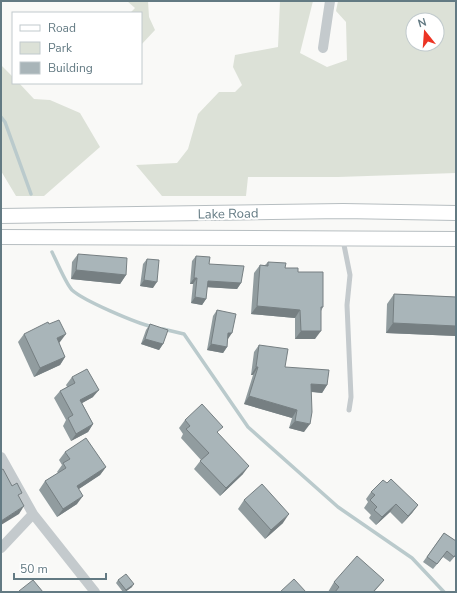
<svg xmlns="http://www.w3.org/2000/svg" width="457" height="593" font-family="'Nunito Sans',sans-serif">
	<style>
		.green { fill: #dce1d7; fill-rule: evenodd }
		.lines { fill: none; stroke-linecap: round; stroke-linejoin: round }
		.stream { stroke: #bacacc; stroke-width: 3.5 }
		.secondary-casing { stroke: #b7bec1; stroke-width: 16 }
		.service { stroke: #c4cacd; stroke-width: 5 }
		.minor { stroke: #c4cacd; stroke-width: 10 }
		.secondary { stroke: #fff; stroke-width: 14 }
		.wall { fill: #919c9f }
		.shaded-wall { fill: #767f82 }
		.building { fill: #a9b5b9; stroke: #767f82 }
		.labels { text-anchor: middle; stroke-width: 4; stroke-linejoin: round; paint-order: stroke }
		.street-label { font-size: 13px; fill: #637a83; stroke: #fff }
	</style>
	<rect width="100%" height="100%" fill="#f9f9f7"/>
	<!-- green -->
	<path class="green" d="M 127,1 L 148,1 L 149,17 L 155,30 L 141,45 L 141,13 L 130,13 L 135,8 Z
		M 280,1 L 313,1 L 300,53 L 327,67 L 347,60 L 346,22 L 336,11 L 338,1 L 456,1 L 456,173 L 338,177 L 248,177 L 246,196 L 162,196 L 136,165 L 177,163 L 188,149 L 198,114 L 219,92 L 235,92 L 242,85 L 233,67 L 235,55 L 278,47 ZM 413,20 L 437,20 L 437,44 L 413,44 Z
		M 1,65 L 13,77 L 13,83 L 19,83 L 34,99 L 50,100 L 80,113 L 100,147 L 44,196 L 16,196 L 1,171 Z"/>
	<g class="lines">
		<!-- stream -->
		<path class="stream" d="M 1,117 L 5,122 L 31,194
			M 52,252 C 56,260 66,284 72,290 C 84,301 136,323 153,327
			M 163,329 L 184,334 L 248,427 L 338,507 L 412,558 L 444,592"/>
		<!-- secondary casing -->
		<g class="secondary-casing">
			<path id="secondary" d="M 1,216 L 343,211 L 456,213
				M 1,237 L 456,239"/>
		</g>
		<!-- service -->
		<path class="service" d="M 343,240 L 350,275 L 347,305 L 351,397 L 349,410"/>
		<!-- minor -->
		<path class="minor" d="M 323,48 L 330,1
			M 1,457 L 33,514 L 95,592
			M 1,548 L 33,514"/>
		<!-- secondary -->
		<use href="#secondary" class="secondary"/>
	</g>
	<!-- wall -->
	<path class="wall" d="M 78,254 L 126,275 L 120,284 L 71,279 L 72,262 Z
		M 196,256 L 241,283 L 237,289 L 207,287 L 206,299 L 202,305 L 191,303 L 193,284 L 190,284 L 192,261 Z
		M 147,259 L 153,288 L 140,286 L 143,264 Z
		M 268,262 L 298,272 L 323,307 L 321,311 L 315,339 L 295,339 L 295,318 L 251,314 L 254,273 L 260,265 L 265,265 Z
		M 394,294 L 456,297 L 456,336 L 386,333 L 387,304 Z
		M 217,310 L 228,339 L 227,339 L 227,347 L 223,353 L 207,350 L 213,316 Z
		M 150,324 L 163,344 L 159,350 L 141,344 L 146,330 Z
		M 24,334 L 60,342 L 59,343 L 65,357 L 60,365 L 34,377 L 18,342 Z
		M 259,345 L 285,367 L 327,385 L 322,393 L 311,392 L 304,432 L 289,428 L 292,418 L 244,404 L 253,375 L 251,375 L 254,352 Z
		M 72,377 L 93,397 L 82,403 L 93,424 L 88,432 L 71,441 L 63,426 L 66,420 L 54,398 L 60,391 L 67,387 L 66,385 Z
		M 185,420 L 218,434 L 243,474 L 220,496 L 194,469 L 201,460 L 181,438 L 183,434 L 179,428 Z
		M 65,452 L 106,467 L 100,475 L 79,489 L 77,504 L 57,517 L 39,490 L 45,481 L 58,473 L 57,472 L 62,465 L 59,460 Z
		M 387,483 L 418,505 L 412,513 L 402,524 L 390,512 L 376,525 L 369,518 L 371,515 L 364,508 L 368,502 L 366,499 L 371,492 Z
		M 244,500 L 283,523 L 265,539 L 238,509 Z
		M 444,533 L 456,541 L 456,555 L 450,562 L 443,557 L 433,569 L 423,562 Z
		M 118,580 L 132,587 L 125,592 L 123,592 L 116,583 Z
		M 384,580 L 374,592 L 328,592 L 334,582 Z"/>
	<!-- shaded-wall -->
	<path class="shaded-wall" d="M 76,270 L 126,275 L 120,284 L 71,279 Z
		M 194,278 L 197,278 L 193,284 L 190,284 Z
		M 144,280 L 157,282 L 153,288 L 140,286 Z
		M 208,281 L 241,283 L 237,289 L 204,287 Z
		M 195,297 L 206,299 L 202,305 L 191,303 Z
		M 257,306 L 300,310 L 295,318 L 251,314 Z
		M 393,323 L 456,326 L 456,336 L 386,333 Z
		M 301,331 L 321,331 L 315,339 L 295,339 Z
		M 228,333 L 232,333 L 228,339 L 224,339 Z
		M 66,334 L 60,342 L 51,347 L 57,338 Z
		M 145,339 L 163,344 L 159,350 L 141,344 Z
		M 211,344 L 227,347 L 223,353 L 207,350 Z
		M 65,357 L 60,365 L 34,377 L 40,368 Z
		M 256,367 L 258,367 L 253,375 L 251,375 Z
		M 311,384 L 327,385 L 322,393 L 306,391 Z
		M 99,390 L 93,397 L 75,407 L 80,400 Z
		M 249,396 L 297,410 L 292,418 L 244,404 Z
		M 295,421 L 310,424 L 304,432 L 289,428 Z
		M 93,424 L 88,432 L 71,441 L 76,434 Z
		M 249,466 L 243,474 L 220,496 L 226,488 Z
		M 106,467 L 100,475 L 71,494 L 77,486 Z
		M 83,496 L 77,504 L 57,517 L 63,509 Z
		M 396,504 L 390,512 L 376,525 L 382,517 Z
		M 418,505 L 412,513 L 402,524 L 408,516 Z
		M 24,506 L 19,514 L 1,525 L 1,521 Z
		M 289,514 L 283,523 L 265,539 L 271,530 Z
		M 134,584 L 132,587 L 125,592 L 126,590 Z"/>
	<!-- building -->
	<path class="building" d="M 78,254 L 127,258 L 126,275 L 76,270 Z
		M 196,256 L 210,257 L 209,264 L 244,266 L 241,283 L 208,281 L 206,299 L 195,297 L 197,278 L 194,278 Z
		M 147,259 L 159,260 L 157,282 L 144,280 Z
		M 268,262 L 286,263 L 285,268 L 298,268 L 298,272 L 323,272 L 323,307 L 321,307 L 321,331 L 301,331 L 300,310 L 257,306 L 260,265 L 268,266 Z
		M 394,294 L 456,297 L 456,326 L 393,323 Z
		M 217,310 L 236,314 L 232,333 L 228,333 L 227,347 L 211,344 Z
		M 59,320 L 66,334 L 57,338 L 65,357 L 40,368 L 24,334 L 48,322 L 49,324 Z
		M 150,324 L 168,330 L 163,344 L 145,339 Z
		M 259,345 L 288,349 L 285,367 L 329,370 L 327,385 L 311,384 L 312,412 L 310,424 L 295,421 L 297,410 L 249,396 L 258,367 L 256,367 Z
		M 87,369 L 99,390 L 80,400 L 93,424 L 76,434 L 68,418 L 73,415 L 60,391 L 75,383 L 72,377 Z
		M 202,404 L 223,427 L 217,432 L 249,466 L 226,488 L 200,461 L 209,453 L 186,429 L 190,426 L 185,420 Z
		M 86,438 L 106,467 L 77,486 L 83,496 L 63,509 L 45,481 L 66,468 L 63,463 L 70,459 L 65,452 Z
		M 3,469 L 12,486 L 17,483 L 22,493 L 18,495 L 24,506 L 1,521 L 1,470 Z
		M 391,479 L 418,505 L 408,516 L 396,504 L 382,517 L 374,510 L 377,507 L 370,500 L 375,495 L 371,492 L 383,480 L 387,483 Z
		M 262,484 L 289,514 L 271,530 L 244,500 Z
		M 444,533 L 456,541 L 456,554 L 454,557 L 447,551 L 437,564 L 427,557 Z
		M 357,556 L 384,580 L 373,592 L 335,592 L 339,587 L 334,582 Z
		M 126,574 L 134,584 L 126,590 L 118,580 Z
		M 294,579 L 306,592 L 280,592 Z
		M 33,580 L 43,592 L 20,592 L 19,591 Z"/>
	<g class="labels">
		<!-- street labels -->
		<g class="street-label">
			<text transform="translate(228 213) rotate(-1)" y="5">Lake Road</text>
		</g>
	</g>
	<!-- border -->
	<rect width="457" height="593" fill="none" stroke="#637a83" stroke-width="4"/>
	<!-- legend -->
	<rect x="12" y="12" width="130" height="72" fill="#ffffff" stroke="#c1cacd"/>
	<rect x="20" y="25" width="20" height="6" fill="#ffffff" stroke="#c1cacd"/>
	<text x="48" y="32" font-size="12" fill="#637a83">Road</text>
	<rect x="20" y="42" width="20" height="12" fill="#dce1d7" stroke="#c1cacd"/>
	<text x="48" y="52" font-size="12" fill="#637a83">Park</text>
	<rect x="20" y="62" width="20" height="12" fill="#a9b5b9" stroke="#c1cacd"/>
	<text x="48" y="72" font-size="12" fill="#637a83">Building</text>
	<!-- north arrow -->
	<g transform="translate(425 32) rotate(343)"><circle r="19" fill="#ffffff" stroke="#c1cacd"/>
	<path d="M0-3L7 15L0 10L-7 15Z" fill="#ec3424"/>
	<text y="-6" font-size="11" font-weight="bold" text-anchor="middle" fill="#637a83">N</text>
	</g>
	<!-- scale -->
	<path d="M14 573v6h92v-6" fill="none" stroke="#637a83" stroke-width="2"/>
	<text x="20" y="573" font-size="12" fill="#637a83" stroke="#ffffff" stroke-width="3" paint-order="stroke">50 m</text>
</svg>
